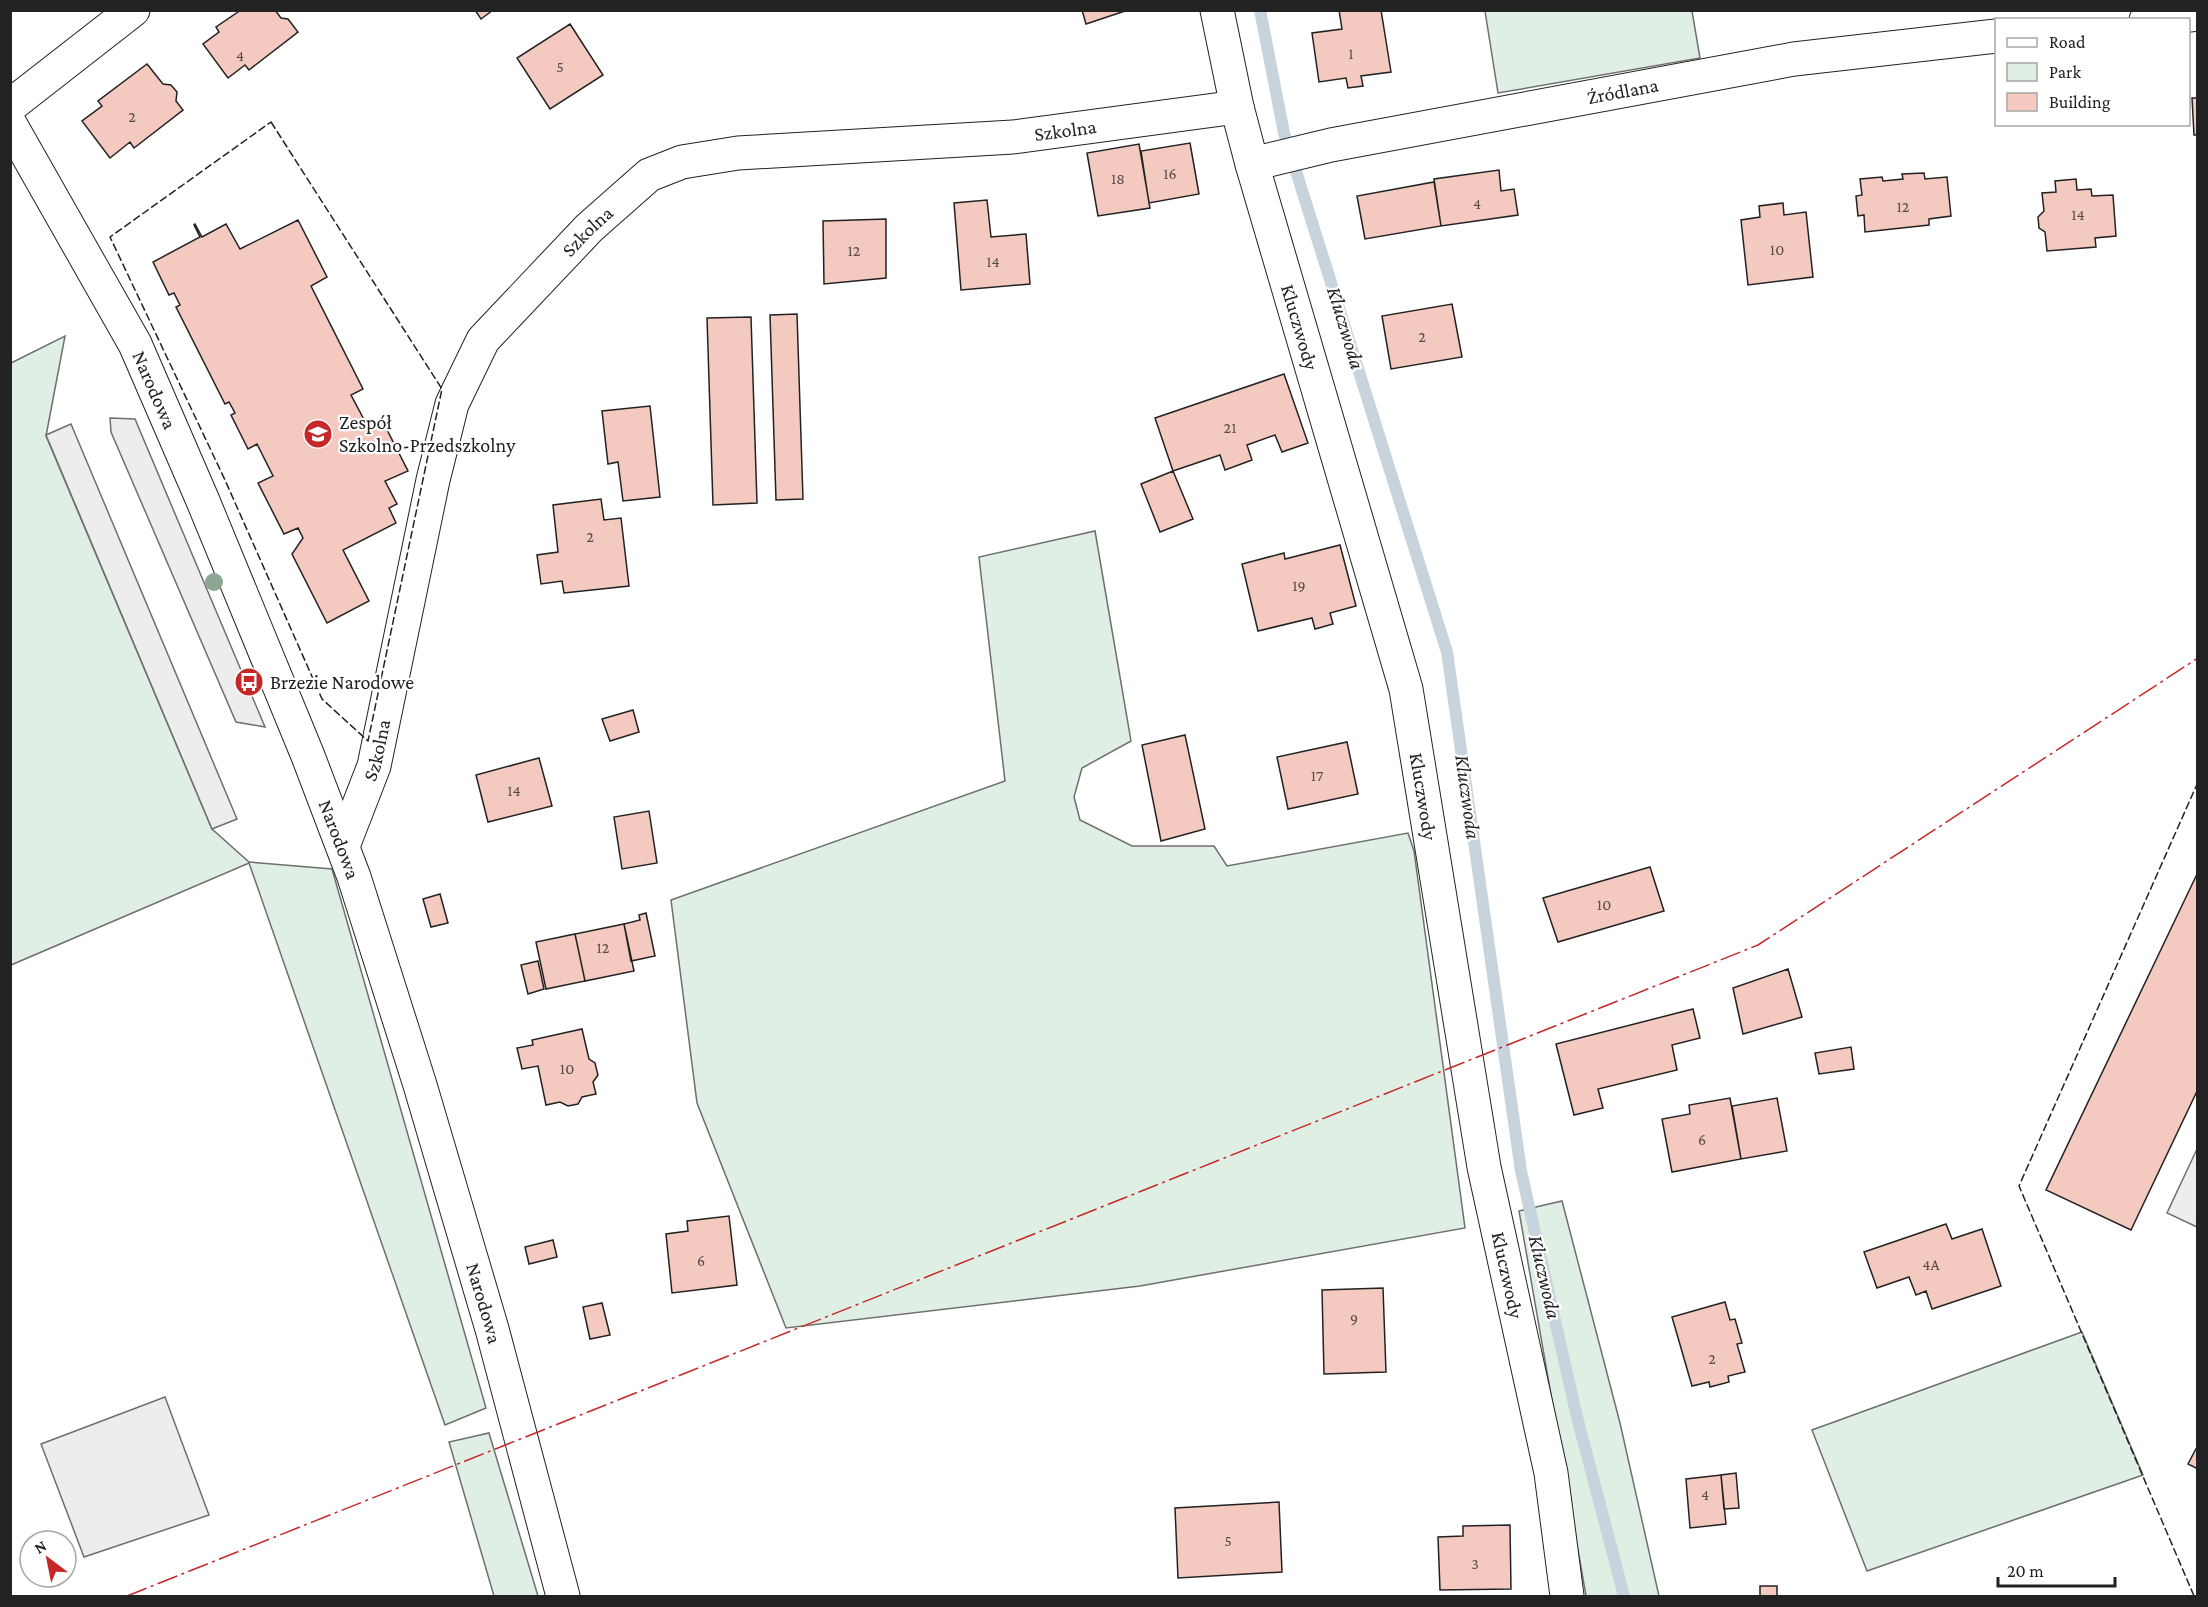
<svg xmlns="http://www.w3.org/2000/svg" width="2208" height="1607" font-family="'Crimson Pro',serif">
	<style>
		.green { fill: #e0efe3; stroke: #6f6f6f; stroke-width: 1.5 }
		.parking { fill: #ededed; stroke: #6f6f6f; stroke-width: 1.5 }
		.lines { fill: none; stroke-linecap: round; stroke-linejoin: round }
		.stream { stroke: #c7d3dd; stroke-width: 12 }
		.building { fill: #f3c9c0; stroke: #222; stroke-width: 1.5 }
		.street-casing { stroke: #222; stroke-width: 35 }
		.secondary-casing { stroke: #222; stroke-width: 35 }
		.street { stroke: #fff; stroke-width: 33 }
		.secondary { stroke: #fff; stroke-width: 33 }
		.fence { stroke: #222; stroke-width: 1.5; stroke-dasharray: 8 3; stroke-linecap: butt }
		.power { stroke: #c62828; stroke-width: 1.5; stroke-dasharray: 21 4.5 3 4.5; stroke-linecap: butt }
		.tree { fill: #8da692 }
		.labels { text-anchor: middle; stroke-width: 4.5; stroke-linejoin: round; paint-order: stroke }
		.number-label { font-size: 16px; fill: #564c4a }
		.street-label { font-size: 20px; fill: #222; stroke: #fff }
		.poi-label { font-size: 20px; fill: #222; stroke: #fff; text-anchor: start }
		.water-label { font-size: 21px; font-style: italic; fill: #222; stroke: #fff }
	</style>
	<rect width="100%" height="100%" fill="#fff"/>
	<!-- green -->
	<path class="green" d="M 1485,11 L 1692,11 L 1700,58 L 1498,93 Z
		M 65,336 L 46,436 L 212,829 L 249,862 L 332,869 L 486,1408 L 445,1425 L 249,863 L 11,965 L 11,363 Z
		M 1095,531 L 1131,741 L 1082,768 L 1074,797 L 1080,820 L 1132,846 L 1214,846 L 1227,866 L 1408,833 L 1414,851 L 1465,1228 L 1140,1286 L 786,1328 L 697,1103 L 671,900 L 1005,781 L 979,557 Z
		M 1562,1201 L 1620,1423 L 1659,1596 L 1586,1596 L 1519,1211 Z
		M 2082,1332 L 2143,1475 L 1867,1571 L 1812,1430 Z
		M 489,1433 L 538,1596 L 494,1596 L 449,1442 Z"/>
	<!-- parking -->
	<path class="parking" d="M 110,418 L 135,419 L 265,727 L 236,722 L 111,432 Z
		M 71,424 L 237,819 L 212,829 L 46,435 Z
		M 2197,1149 L 2197,1227 L 2167,1213 Z
		M 165,1397 L 209,1515 L 84,1557 L 41,1444 Z"/>
	<g class="lines">
		<!-- stream -->
		<path class="stream" d="M 1260,10 L 1284,133 L 1447,652 L 1521,1171 L 1577,1417 L 1624,1596"/>
	</g>
	<!-- building -->
	<path class="building" d="M 241,10 L 275,10 L 281,18 L 288,19 L 298,32 L 249,70 L 245,65 L 228,78 L 203,44 L 219,32 L 216,27 Z
		M 475,10 L 493,10 L 481,19 Z
		M 1082,10 L 1128,10 L 1086,24 Z
		M 1339,10 L 1381,10 L 1391,72 L 1361,76 L 1363,86 L 1348,88 L 1346,78 L 1319,82 L 1312,33 L 1342,29 Z
		M 570,24 L 603,75 L 550,109 L 517,58 Z
		M 147,64 L 163,84 L 171,85 L 177,92 L 176,101 L 183,110 L 134,148 L 130,142 L 110,158 L 82,121 L 102,106 L 98,101 Z
		M 2192,98 L 2198,98 L 2198,135 L 2194,135 Z
		M 1190,143 L 1199,194 L 1149,203 L 1141,151 Z
		M 1139,144 L 1150,208 L 1098,216 L 1087,153 Z
		M 1499,170 L 1501,191 L 1514,189 L 1518,215 L 1441,226 L 1434,179 Z
		M 1924,173 L 1925,179 L 1947,177 L 1951,216 L 1929,219 L 1929,225 L 1865,232 L 1864,215 L 1858,216 L 1856,196 L 1862,195 L 1860,179 L 1882,177 L 1883,181 L 1903,179 L 1902,174 Z
		M 2076,179 L 2077,190 L 2091,189 L 2092,196 L 2113,195 L 2116,236 L 2095,238 L 2096,247 L 2047,251 L 2045,232 L 2039,228 L 2038,217 L 2044,211 L 2042,193 L 2056,192 L 2055,181 Z
		M 1434,182 L 1441,226 L 1365,239 L 1357,196 Z
		M 987,200 L 991,237 L 1026,234 L 1030,284 L 961,290 L 954,203 Z
		M 1783,203 L 1784,215 L 1806,212 L 1813,277 L 1748,285 L 1741,220 L 1760,217 L 1759,206 Z
		M 886,219 L 886,278 L 824,284 L 823,221 Z
		M 298,220 L 327,277 L 311,286 L 363,389 L 351,395 L 368,427 L 382,420 L 408,471 L 385,481 L 397,504 L 389,508 L 396,523 L 343,550 L 369,601 L 327,623 L 292,554 L 303,538 L 298,528 L 284,534 L 258,483 L 273,476 L 257,444 L 248,449 L 231,415 L 235,413 L 229,402 L 225,404 L 176,307 L 180,305 L 174,293 L 169,295 L 153,262 L 200,237 L 194,225 L 195,224 L 202,237 L 226,224 L 240,249 Z
		M 1452,304 L 1462,357 L 1391,369 L 1382,316 Z
		M 797,314 L 803,499 L 776,500 L 770,315 Z
		M 751,317 L 757,503 L 713,505 L 707,318 Z
		M 1284,374 L 1308,443 L 1282,452 L 1275,435 L 1247,445 L 1252,460 L 1225,470 L 1220,455 L 1173,471 L 1155,418 Z
		M 650,406 L 660,497 L 623,501 L 618,462 L 608,464 L 602,411 Z
		M 1173,471 L 1193,519 L 1160,532 L 1141,484 Z
		M 601,499 L 604,520 L 621,518 L 629,586 L 564,593 L 562,581 L 541,584 L 537,555 L 558,552 L 553,505 Z
		M 1340,545 L 1356,606 L 1330,613 L 1333,624 L 1315,629 L 1312,618 L 1258,631 L 1242,564 L 1284,553 L 1285,559 Z
		M 633,710 L 639,732 L 610,741 L 602,719 Z
		M 1185,735 L 1205,829 L 1161,841 L 1142,745 Z
		M 1347,742 L 1358,794 L 1288,809 L 1277,757 Z
		M 539,758 L 552,806 L 488,822 L 476,775 Z
		M 649,811 L 657,863 L 622,869 L 614,817 Z
		M 1650,867 L 1664,911 L 1558,942 L 1543,898 Z
		M 2198,872 L 2198,1089 L 2131,1230 L 2046,1190 Z
		M 440,894 L 448,923 L 431,927 L 423,899 Z
		M 646,913 L 655,956 L 631,961 L 624,924 L 640,920 L 639,915 Z
		M 624,924 L 634,971 L 585,981 L 575,934 Z
		M 575,934 L 585,981 L 546,989 L 536,942 Z
		M 538,961 L 544,989 L 528,994 L 521,965 Z
		M 1788,969 L 1802,1017 L 1743,1034 L 1733,988 Z
		M 1693,1009 L 1700,1038 L 1672,1045 L 1677,1070 L 1598,1089 L 1603,1108 L 1574,1115 L 1556,1044 Z
		M 582,1029 L 589,1059 L 595,1063 L 598,1075 L 593,1082 L 596,1094 L 582,1097 L 578,1104 L 568,1106 L 560,1102 L 546,1105 L 538,1066 L 522,1069 L 517,1048 L 533,1045 L 532,1040 Z
		M 1851,1047 L 1854,1069 L 1819,1074 L 1815,1053 Z
		M 1730,1098 L 1741,1159 L 1672,1172 L 1662,1119 L 1690,1114 L 1689,1105 Z
		M 1777,1098 L 1787,1151 L 1741,1159 L 1732,1106 Z
		M 729,1216 L 737,1285 L 672,1293 L 666,1234 L 688,1231 L 687,1221 Z
		M 1946,1224 L 1952,1239 L 1982,1229 L 2001,1286 L 1932,1309 L 1926,1291 L 1916,1295 L 1909,1277 L 1877,1288 L 1864,1252 Z
		M 553,1240 L 557,1257 L 529,1264 L 525,1247 Z
		M 1383,1288 L 1386,1372 L 1324,1374 L 1322,1290 Z
		M 1725,1302 L 1730,1320 L 1735,1319 L 1742,1343 L 1737,1344 L 1745,1372 L 1728,1376 L 1729,1382 L 1710,1387 L 1709,1382 L 1692,1386 L 1672,1317 Z
		M 602,1303 L 610,1335 L 590,1339 L 583,1307 Z
		M 2198,1445 L 2198,1469 L 2188,1464 Z
		M 1736,1473 L 1739,1508 L 1724,1509 L 1721,1475 Z
		M 1721,1475 L 1726,1524 L 1690,1528 L 1686,1479 Z
		M 1279,1502 L 1282,1572 L 1178,1578 L 1175,1508 Z
		M 1510,1525 L 1511,1589 L 1440,1590 L 1438,1537 L 1463,1536 L 1463,1526 Z
		M 1760,1586 L 1777,1586 L 1777,1596 L 1760,1596 Z"/>
	<g class="lines">
		<!-- street casing -->
		<g class="street-casing">
			<g id="street">
				<path id="s1" d="M 1217,10 L 1237,107 L 1252,164 L 1406,689 L 1484,1167 L 1551,1473 L 1567,1596"/>
				<path d="M 2146,20 L 2198,14"/>
				<path d="M 10,106 L 133,10"/>
				<path id="s2" d="M 1252,164 L 1331,145 L 1794,59 L 1996,36"/>
				<path id="s3" d="M 343,846 L 374,766 L 433,480 L 452,404 L 483,340 L 589,228 L 649,175 L 682,162 L 738,153 L 1013,137 L 1237,107"/>
			</g>
		</g>
		<!-- secondary casing -->
		<g class="secondary-casing">
			<g id="secondary">
				<path id="s4" d="M 10,124 L 135,344 L 203,501 L 308,756 L 354,877 L 420,1085 L 492,1329 L 563,1596"/>
			</g>
		</g>
		<!-- street -->
		<use href="#street" class="street"/>
		<!-- secondary -->
		<use href="#secondary" class="secondary"/>
		<!-- fence -->
		<path class="fence" d="M 271,122 L 442,389 L 368,741 L 322,699 L 225,480 L 110,237 Z
			M 2194,1596 L 2019,1186 L 2198,782"/>
		<!-- power -->
		<path class="power" d="M 127,1596 L 1758,945 L 2198,658"/>
	</g>
	<!-- trees -->
	<circle class="tree" cx="214" cy="582" r="9"/>
	<!-- icons -->
	<defs>
		<g id="school-disc" transform="scale(1.5)"><circle r="9.5" fill="#c62828" stroke="#fff"/><path d="M0-5L7-2L0 1L-7-2ZM-4 1L0 2.5L4 1V4Q0 6-4 4Z" fill="#fff"/></g>
		<g id="bus-disc" transform="scale(1.5)"><circle r="9.5" fill="#c62828" stroke="#fff"/><path d="M-5-6H5V4H4V6H2V4H-2V6H-4V4H-5ZM-3.5-4V0h7V-4ZM-3.5 1.2v1.5H-2V1.2ZM2 1.2v1.5H3.5V1.2Z" fill="#fff"/></g>
	</defs>
	<g fill-rule="evenodd">
		<use href="#school-disc" x="318" y="434"/>
		<use href="#bus-disc" x="249" y="682"/>
	</g>
	<g class="labels">
		<!-- number labels -->
		<g class="number-label">
			<text x="1351" y="59">1</text>
			<text x="240" y="61">4</text>
			<text x="560" y="72">5</text>
			<text x="132" y="122">2</text>
			<text x="1170" y="179">16</text>
			<text x="1118" y="184">18</text>
			<text x="1477" y="209">4</text>
			<text x="1903" y="212">12</text>
			<text x="2078" y="220">14</text>
			<text x="1777" y="255">10</text>
			<text x="854" y="256">12</text>
			<text x="993" y="267">14</text>
			<text x="1422" y="342">2</text>
			<text x="1230" y="433">21</text>
			<text x="590" y="542">2</text>
			<text x="1299" y="591">19</text>
			<text x="1317" y="781">17</text>
			<text x="514" y="796">14</text>
			<text x="1604" y="910">10</text>
			<text x="603" y="953">12</text>
			<text x="567" y="1074">10</text>
			<text x="1702" y="1145">6</text>
			<text x="701" y="1266">6</text>
			<text x="1931" y="1270">4A</text>
			<text x="1354" y="1324">9</text>
			<text x="1712" y="1364">2</text>
			<text x="1705" y="1500">4</text>
			<text x="1228" y="1546">5</text>
			<text x="1475" y="1569">3</text>
		</g>
		<!-- street labels -->
		<g class="street-label">
			<text dy="7" stroke="none"><textPath href="#s2" startOffset="378">Źródlana</textPath></text>
			<text dy="7" stroke="none"><textPath href="#s3" startOffset="1182">Szkolna</textPath></text>
			<text dy="7" stroke="none"><textPath href="#s3" startOffset="678">Szkolna</textPath></text>
			<text dy="7" stroke="none"><textPath href="#s1" startOffset="328">Kluczwody</textPath></text>
			<text dy="7" stroke="none"><textPath href="#s4" startOffset="303">Narodowa</textPath></text>
			<text dy="7" stroke="none"><textPath href="#s3" startOffset="102">Szkolna</textPath></text>
			<text dy="7" stroke="none"><textPath href="#s1" startOffset="814">Kluczwody</textPath></text>
			<text dy="7" stroke="none"><textPath href="#s4" startOffset="789">Narodowa</textPath></text>
			<text dy="7" stroke="none"><textPath href="#s1" startOffset="1300">Kluczwody</textPath></text>
			<text dy="7" stroke="none"><textPath href="#s4" startOffset="1275">Narodowa</textPath></text>
		</g>
		<!-- poi labels -->
		<g class="poi-label">
			<text x="339" y="429">Zespół<tspan x="339" dy="23">Szkolno-Przedszkolny</tspan></text>
			<text x="270" y="689">Brzezie Narodowe</text>
		</g>
		<!-- water labels -->
		<g class="water-label">
			<text transform="translate(1346 328) rotate(73)" y="7">Kluczwoda</text>
			<text transform="translate(1468 797) rotate(82)" y="7">Kluczwoda</text>
			<text transform="translate(1545 1277) rotate(77)" y="7">Kluczwoda</text>
		</g>
	</g>
	<!-- border -->
	<rect width="2208" height="1607" fill="none" stroke="#222222" stroke-width="24"/>
	<!-- legend -->
	<rect x="1995" y="18" width="195" height="108" fill="#ffffff" stroke="#a7a7a7" stroke-width="1.5"/>
	<rect x="2007" y="38" width="30" height="9" fill="#ffffff" stroke="#a7a7a7" stroke-width="1.5"/>
	<text x="2049" y="48" font-size="18" fill="#222222">Road</text>
	<rect x="2007" y="63" width="30" height="18" fill="#e0efe3" stroke="#a7a7a7" stroke-width="1.5"/>
	<text x="2049" y="78" font-size="18" fill="#222222">Park</text>
	<rect x="2007" y="93" width="30" height="18" fill="#f3c9c0" stroke="#a7a7a7" stroke-width="1.5"/>
	<text x="2049" y="108" font-size="18" fill="#222222">Building</text>
	<!-- north arrow -->
	<g transform="translate(48 1559) rotate(328)"><circle r="28" fill="#ffffff" stroke="#a7a7a7" stroke-width="1.5"/>
	<path d="M0-4.5L10 22L0 15L-10 22Z" fill="#c62828"/>
	<text y="-9" font-size="16" font-weight="bold" text-anchor="middle" fill="#222222">N</text>
	</g>
	<!-- scale -->
	<path d="M1998 1577v9h117v-9" fill="none" stroke="#222222" stroke-width="3"/>
	<text x="2007" y="1577" font-size="18" fill="#222222" stroke="#ffffff" stroke-width="4.5" paint-order="stroke">20 m</text>
</svg>
